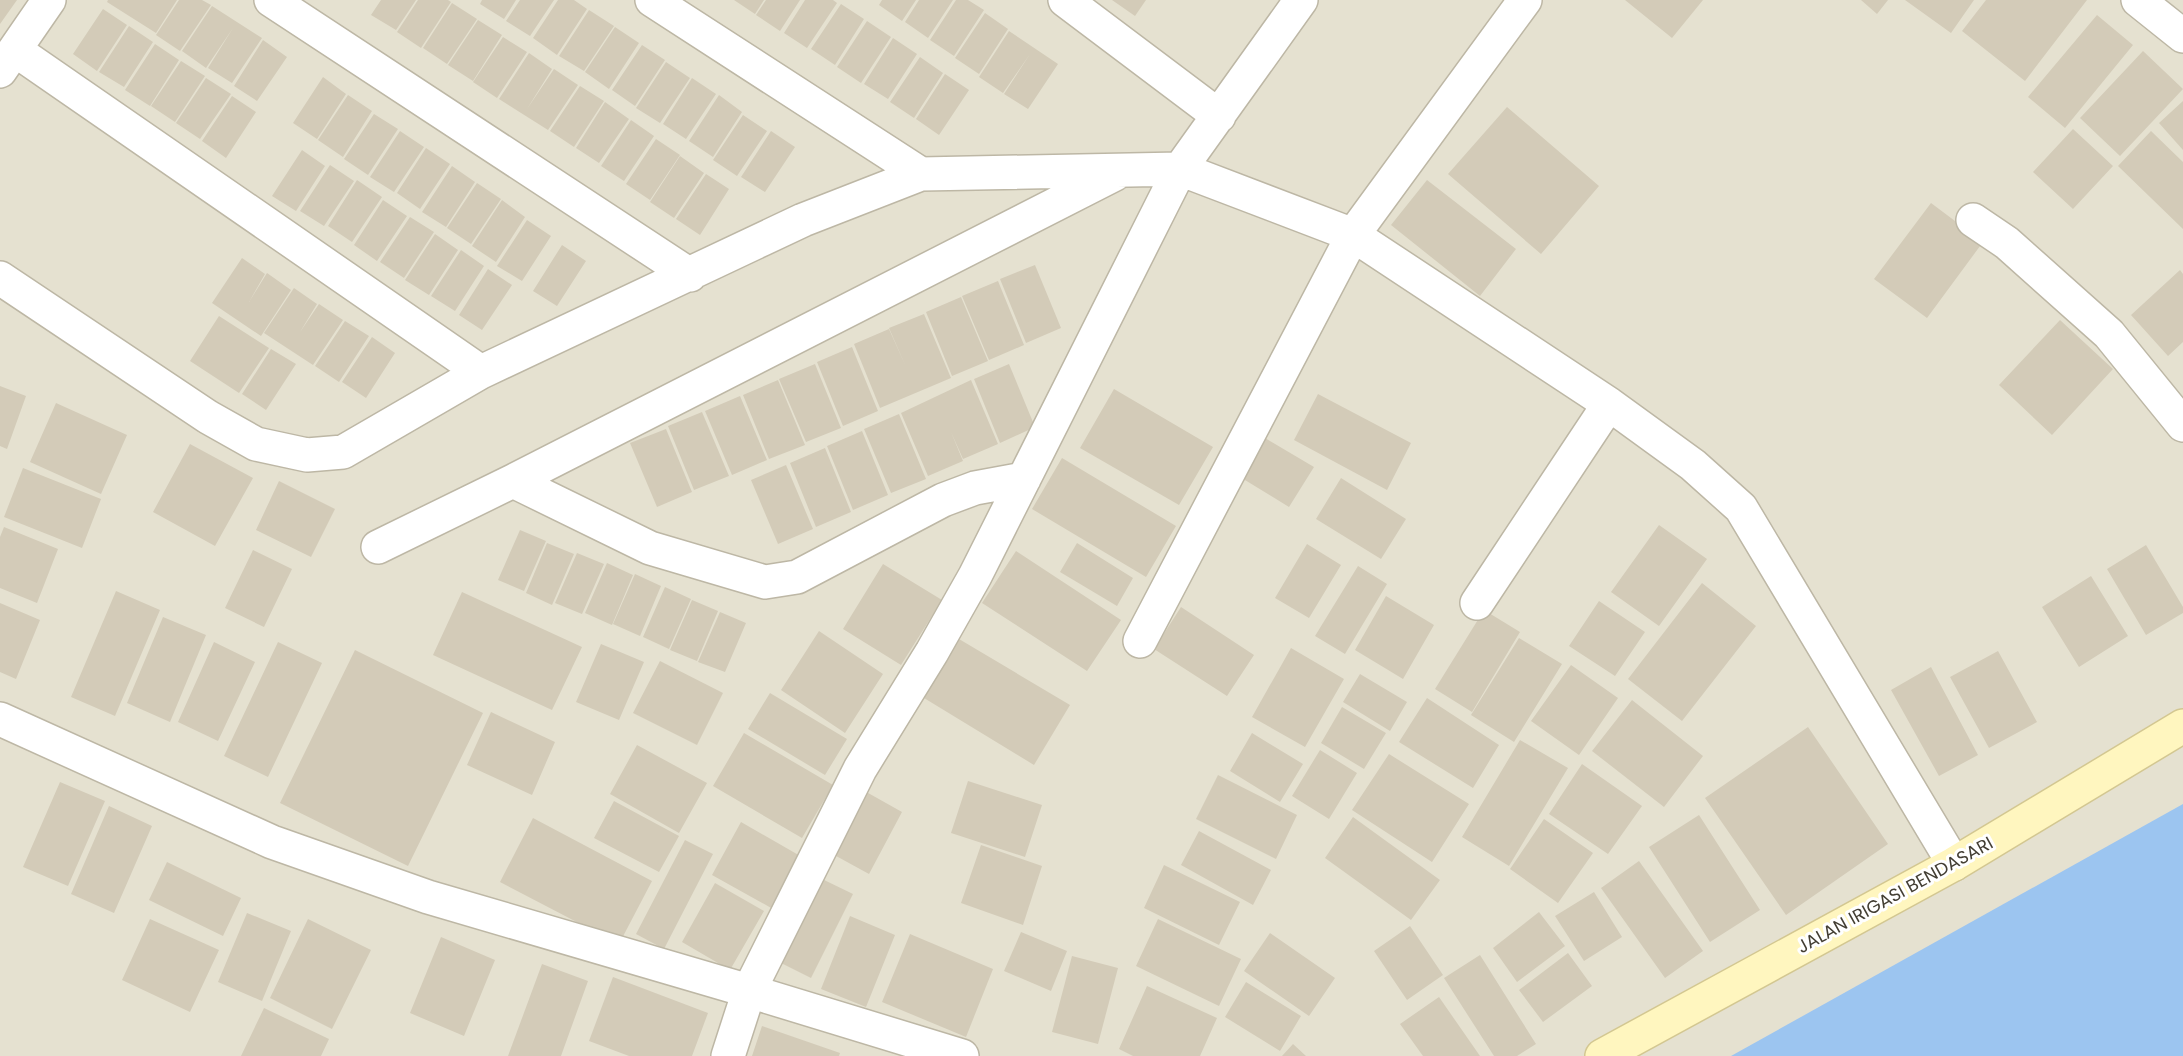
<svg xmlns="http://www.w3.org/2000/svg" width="2183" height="1056" font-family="Poppins,sans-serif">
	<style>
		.residential { fill: #e5e1d0 }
		.water { fill: #9cc5f0 }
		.building { fill: #d3cbb8 }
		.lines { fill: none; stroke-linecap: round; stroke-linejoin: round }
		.street-casing { stroke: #bdb7a5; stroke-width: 36 }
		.secondary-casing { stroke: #d3c791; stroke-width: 36 }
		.street { stroke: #fff; stroke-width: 33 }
		.secondary { stroke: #fff6bf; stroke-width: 33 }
		.labels { text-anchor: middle; stroke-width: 6; stroke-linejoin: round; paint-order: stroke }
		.street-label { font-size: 18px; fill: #433e33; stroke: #fff }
	</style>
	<rect width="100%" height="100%" fill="#f1eee2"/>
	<!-- residential -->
	<path class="residential" d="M 0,0 L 2183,0 L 2183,1056 L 0,1056 Z"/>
	<!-- water -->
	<path class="water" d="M 2183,804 L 2183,1056 L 1731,1056 Z"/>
	<!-- building -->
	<path class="building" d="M 0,0 L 17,0 L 0,24 Z
		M 108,0 L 177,0 L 156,33 L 107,2 Z
		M 179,0 L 202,0 L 211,5 L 180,51 L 156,35 Z
		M 381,0 L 416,0 L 396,30 L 371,15 Z
		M 418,0 L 448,0 L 451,2 L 421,48 L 397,32 Z
		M 482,0 L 516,0 L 504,19 L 480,4 Z
		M 520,0 L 554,0 L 530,36 L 506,21 Z
		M 558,0 L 574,0 L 587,9 L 557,55 L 533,38 Z
		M 734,0 L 764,0 L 755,14 Z
		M 766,0 L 800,0 L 780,31 L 756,15 Z
		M 805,0 L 833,0 L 837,3 L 807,48 L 784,33 Z
		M 882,0 L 916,0 L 902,21 L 879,5 Z
		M 919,0 L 953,0 L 928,38 L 905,22 Z
		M 956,0 L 968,0 L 984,10 L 954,56 L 930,40 Z
		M 1112,0 L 1146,0 L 1135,16 Z
		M 1625,0 L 1703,0 L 1672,38 Z
		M 1861,0 L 1888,0 L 1877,14 Z
		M 1905,0 L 1974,0 L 1951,33 Z
		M 1986,0 L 2087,0 L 2025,81 L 1962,31 Z
		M 452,3 L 477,19 L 447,64 L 423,48 Z
		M 841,4 L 864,19 L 835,65 L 811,49 Z
		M 212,6 L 262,38 L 232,83 L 208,68 L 233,28 L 206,68 L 182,51 Z
		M 103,9 L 127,25 L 97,71 L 73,54 Z
		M 589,10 L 614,26 L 584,71 L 559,56 Z
		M 985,13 L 1008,29 L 979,74 L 955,58 Z
		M 2097,15 L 2133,45 L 2065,128 L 2028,97 Z
		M 478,20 L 502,35 L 473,81 L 448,65 Z
		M 867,21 L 891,37 L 861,83 L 837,67 Z
		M 129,26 L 153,42 L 124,87 L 99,72 Z
		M 615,27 L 639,43 L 609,89 L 585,72 Z
		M 1009,31 L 1058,64 L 1028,109 L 1004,94 L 1030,54 L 1003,93 L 979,77 Z
		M 503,37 L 527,52 L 497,98 L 473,82 Z
		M 893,38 L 917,54 L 888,99 L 864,84 Z
		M 263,40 L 287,57 L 257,101 L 234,86 Z
		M 155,44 L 179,60 L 150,106 L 125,90 Z
		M 642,45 L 665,60 L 635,106 L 612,90 Z
		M 2143,51 L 2183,89 L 2120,156 L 2080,118 Z
		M 529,53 L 552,69 L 527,109 L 554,69 L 578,85 L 548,130 L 499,99 Z
		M 920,57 L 943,73 L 914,118 L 890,102 Z
		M 181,61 L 205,76 L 175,122 L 151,106 Z
		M 666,62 L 690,78 L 660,123 L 636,108 Z
		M 945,74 L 969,90 L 939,135 L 916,119 Z
		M 323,77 L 346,94 L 317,139 L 293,123 Z
		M 206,78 L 231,94 L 200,139 L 176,123 Z
		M 692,78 L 716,94 L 686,139 L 663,124 Z
		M 580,86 L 604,101 L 574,147 L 550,131 Z
		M 348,95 L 372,111 L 343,157 L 318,140 Z
		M 719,95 L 742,112 L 713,157 L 689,141 Z
		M 232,96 L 256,112 L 226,158 L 202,141 Z
		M 2183,101 L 2183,150 L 2159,123 Z
		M 605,102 L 629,119 L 599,163 L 576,148 Z
		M 1507,107 L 1599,186 L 1541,254 L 1448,174 Z
		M 374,114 L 398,129 L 368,175 L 344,159 Z
		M 743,115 L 767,131 L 737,176 L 713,160 Z
		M 631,120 L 654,136 L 624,181 L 601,166 Z
		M 2073,129 L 2113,166 L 2073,209 L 2033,172 Z
		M 400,131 L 424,147 L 394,192 L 370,177 Z
		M 771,131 L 795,147 L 765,192 L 741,177 Z
		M 2151,131 L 2183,162 L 2183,229 L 2118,166 Z
		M 656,139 L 680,155 L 650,200 L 626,184 Z
		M 426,148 L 450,164 L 420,209 L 397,193 Z
		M 302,150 L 325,166 L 296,211 L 272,196 Z
		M 680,156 L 704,173 L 674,218 L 650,202 Z
		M 330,165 L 354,181 L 324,226 L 300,211 Z
		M 452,166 L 475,182 L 446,227 L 422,212 Z
		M 706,174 L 729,189 L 700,235 L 676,219 Z
		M 357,180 L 382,197 L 352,242 L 328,226 Z
		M 1427,180 L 1516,249 L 1480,296 L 1391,225 Z
		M 477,183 L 501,199 L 471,244 L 447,228 Z
		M 383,200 L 407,216 L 377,261 L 354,245 Z
		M 502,200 L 525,217 L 496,262 L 472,246 Z
		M 1931,203 L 1983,242 L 1927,318 L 1874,279 Z
		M 410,217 L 434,232 L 404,278 L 380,262 Z
		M 527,220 L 551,236 L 522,281 L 497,266 Z
		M 435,234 L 458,250 L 429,295 L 405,280 Z
		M 562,245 L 586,261 L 557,306 L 533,291 Z
		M 461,250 L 484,266 L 455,311 L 431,296 Z
		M 242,258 L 265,274 L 249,302 L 267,273 L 291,290 L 261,336 L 212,303 Z
		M 1035,265 L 1061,328 L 1026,343 L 1000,279 Z
		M 488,269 L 512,285 L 482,330 L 459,315 Z
		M 2180,270 L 2183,274 L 2183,342 L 2168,356 L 2131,315 Z
		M 998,281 L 1024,345 L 989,360 L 962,296 Z
		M 294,288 L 317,304 L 300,332 L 319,304 L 343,320 L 313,365 L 264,333 Z
		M 961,297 L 988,361 L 952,376 L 926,312 Z
		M 924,314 L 951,378 L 880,408 L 854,344 L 889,329 L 906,367 L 889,328 Z
		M 219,316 L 269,348 L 239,393 L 190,361 Z
		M 2060,320 L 2113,369 L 2052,435 L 1999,385 Z
		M 345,321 L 369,336 L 339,382 L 315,366 Z
		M 372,337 L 395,353 L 366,398 L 342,382 Z
		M 852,347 L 878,411 L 843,426 L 817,362 Z
		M 271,349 L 296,364 L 266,410 L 242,394 Z
		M 815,364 L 841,428 L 806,442 L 779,379 Z
		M 1009,364 L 1035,427 L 1000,443 L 974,379 Z
		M 778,380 L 805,445 L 769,459 L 743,395 Z
		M 971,380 L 998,444 L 963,459 L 951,432 L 963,461 L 928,476 L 901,413 Z
		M 0,386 L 26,396 L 7,449 L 0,446 Z
		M 1114,389 L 1213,447 L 1179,505 L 1080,448 Z
		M 1318,394 L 1411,443 L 1387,490 L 1294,440 Z
		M 740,396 L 767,460 L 732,475 L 705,411 Z
		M 56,403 L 127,435 L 101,494 L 30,462 Z
		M 702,412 L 729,476 L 694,490 L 668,426 Z
		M 899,414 L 926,479 L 891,493 L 864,429 Z
		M 666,429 L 692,492 L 657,507 L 630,443 Z
		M 862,431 L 888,495 L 853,510 L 827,446 Z
		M 1265,438 L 1314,467 L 1289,507 L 1240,477 Z
		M 190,444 L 253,478 L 215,546 L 153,512 Z
		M 825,448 L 851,512 L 816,527 L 790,463 Z
		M 1062,458 L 1176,526 L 1146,577 L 1032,509 Z
		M 786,465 L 813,529 L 778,544 L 751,480 Z
		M 23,468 L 101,499 L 82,548 L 4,517 Z
		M 1341,478 L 1406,519 L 1381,559 L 1316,519 Z
		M 279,481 L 335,509 L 311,557 L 256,530 Z
		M 1659,525 L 1707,559 L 1659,626 L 1611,592 Z
		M 4,527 L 58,549 L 37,603 L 0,588 L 0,537 Z
		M 520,530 L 546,541 L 524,591 L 498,580 Z
		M 547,543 L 574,554 L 552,605 L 526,593 Z
		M 1077,543 L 1133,578 L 1117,606 L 1060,572 Z
		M 1307,544 L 1341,565 L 1309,618 L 1275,598 Z
		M 2146,545 L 2183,607 L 2183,613 L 2146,635 L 2107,569 Z
		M 253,550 L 292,569 L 264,627 L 225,608 Z
		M 1016,551 L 1121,620 L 1087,671 L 982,603 Z
		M 577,553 L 604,564 L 582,614 L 555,603 Z
		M 607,563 L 633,575 L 612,625 L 585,613 Z
		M 883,564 L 942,600 L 901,665 L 843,629 Z
		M 1358,566 L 1387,584 L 1345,654 L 1315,636 Z
		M 635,574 L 661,586 L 640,636 L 613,624 Z
		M 2091,576 L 2128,636 L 2079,667 L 2042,607 Z
		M 1702,583 L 1756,626 L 1682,721 L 1628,679 Z
		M 665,587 L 691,599 L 669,649 L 643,637 Z
		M 116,591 L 160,610 L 115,716 L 71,697 Z
		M 462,592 L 582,647 L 552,710 L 433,655 Z
		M 1386,596 L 1434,625 L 1403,679 L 1355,650 Z
		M 692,600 L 718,611 L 697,661 L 670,650 Z
		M 1599,601 L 1645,632 L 1615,676 L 1569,646 Z
		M 0,603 L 40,620 L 16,679 L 0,672 Z
		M 1181,607 L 1254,655 L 1227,696 L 1154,649 Z
		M 1484,610 L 1520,632 L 1472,712 L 1435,689 Z
		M 720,612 L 746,623 L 725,672 L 698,662 Z
		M 163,617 L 206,635 L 170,722 L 127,703 Z
		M 819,631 L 883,674 L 845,733 L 781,690 Z
		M 1519,638 L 1562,664 L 1514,742 L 1471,715 Z
		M 959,639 L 1070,705 L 1034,765 L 924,698 Z
		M 214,642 L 255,662 L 218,741 L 178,722 Z
		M 278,642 L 322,663 L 268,777 L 224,756 Z
		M 601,644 L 644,662 L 619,720 L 576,702 Z
		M 1291,648 L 1344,679 L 1305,747 L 1252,717 Z
		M 355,650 L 483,713 L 408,866 L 280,803 Z
		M 1998,651 L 2037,722 L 1989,748 L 1950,677 Z
		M 660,661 L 723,693 L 697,745 L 633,713 Z
		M 1571,665 L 1618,698 L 1579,755 L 1531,721 Z
		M 1931,667 L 1978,755 L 1939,776 L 1891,690 Z
		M 1360,674 L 1407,702 L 1390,731 L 1343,702 Z
		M 770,693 L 847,739 L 825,775 L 748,729 Z
		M 1427,698 L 1499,745 L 1473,788 L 1399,742 Z
		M 1632,700 L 1703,756 L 1664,807 L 1592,751 Z
		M 1342,707 L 1386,733 L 1364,769 L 1321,743 Z
		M 491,712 L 555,742 L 532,795 L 467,765 Z
		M 1808,727 L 1888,844 L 1786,915 L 1705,798 Z
		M 744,733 L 833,785 L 802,838 L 713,786 Z
		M 1252,733 L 1303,764 L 1280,802 L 1230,771 Z
		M 1520,740 L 1568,768 L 1509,866 L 1462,837 Z
		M 637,745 L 707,783 L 679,833 L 610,794 Z
		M 1320,750 L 1357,773 L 1329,819 L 1292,796 Z
		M 1389,754 L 1469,804 L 1432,862 L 1352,810 Z
		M 1582,764 L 1642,806 L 1608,854 L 1549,814 Z
		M 1218,775 L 1297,815 L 1276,859 L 1196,819 Z
		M 968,781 L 1042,805 L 1025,857 L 951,833 Z
		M 60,782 L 105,801 L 68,886 L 23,867 Z
		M 861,789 L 902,812 L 869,874 L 827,851 Z
		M 614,801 L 679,836 L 659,872 L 594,838 Z
		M 109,806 L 152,826 L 114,913 L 71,894 Z
		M 1699,815 L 1760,910 L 1710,942 L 1649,847 Z
		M 1353,817 L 1440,880 L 1411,920 L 1325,858 Z
		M 533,818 L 652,881 L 619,944 L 500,882 Z
		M 1544,819 L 1593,853 L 1558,903 L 1510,869 Z
		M 741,822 L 802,857 L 773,909 L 712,875 Z
		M 1199,831 L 1271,870 L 1253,905 L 1181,865 Z
		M 685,840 L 713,854 L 664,949 L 636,934 Z
		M 981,845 L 1042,866 L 1023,925 L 961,903 Z
		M 1639,861 L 1703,951 L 1665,978 L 1601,888 Z
		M 167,862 L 241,898 L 223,936 L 149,900 Z
		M 1164,865 L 1240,902 L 1219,945 L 1144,908 Z
		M 820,878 L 853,894 L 811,978 L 779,962 Z
		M 715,883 L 764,911 L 730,970 L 682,942 Z
		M 1594,892 L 1622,937 L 1584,961 L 1555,916 Z
		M 1539,912 L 1565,946 L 1517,982 L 1493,948 Z
		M 247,913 L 291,931 L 262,1001 L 218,982 Z
		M 850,916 L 895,935 L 866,1007 L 821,989 Z
		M 150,919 L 219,950 L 190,1012 L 122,980 Z
		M 308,919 L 371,950 L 332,1029 L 270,998 Z
		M 1158,919 L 1241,959 L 1219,1006 L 1136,966 Z
		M 1410,926 L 1443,975 L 1407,1000 L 1374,951 Z
		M 1021,932 L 1067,951 L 1051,991 L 1004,971 Z
		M 1270,933 L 1335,978 L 1309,1016 L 1244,971 Z
		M 910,934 L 993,969 L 966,1037 L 882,1002 Z
		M 441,937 L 495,960 L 464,1036 L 410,1013 Z
		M 1568,953 L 1592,986 L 1543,1022 L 1519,990 Z
		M 1480,955 L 1536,1044 L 1517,1056 L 1494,1056 L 1444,978 Z
		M 1072,956 L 1118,968 L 1098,1044 L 1052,1032 Z
		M 542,964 L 588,981 L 561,1056 L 508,1056 Z
		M 613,977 L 708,1013 L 692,1056 L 629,1056 L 589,1041 Z
		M 1246,982 L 1301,1016 L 1280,1051 L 1225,1017 Z
		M 1147,986 L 1217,1018 L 1200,1056 L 1133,1056 L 1119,1049 Z
		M 1439,997 L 1480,1056 L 1423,1056 L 1400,1024 Z
		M 264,1008 L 329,1039 L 321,1056 L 241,1056 Z
		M 762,1026 L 840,1053 L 839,1056 L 752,1056 Z
		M 1293,1044 L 1306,1056 L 1282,1056 Z"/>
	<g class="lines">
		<!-- street casing -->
		<g class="street-casing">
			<path id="street" d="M 271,0 L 690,275
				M 652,0 L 921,174
				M 1065,0 L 1219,116
				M 2138,0 L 2183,36
				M 15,50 L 481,372
				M 0,71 L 49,0
				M 1973,220 L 2007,243 L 2109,334 L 2183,425
				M 0,278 L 208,417 L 256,444 L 307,455 L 343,452 L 481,372 L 803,220 L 921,174 L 1180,169 L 1353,235 L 1609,404 L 1693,465 L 1741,508 L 1954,864
				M 513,481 L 650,548 L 765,582 L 797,577 L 943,500 L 975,488 L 1024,479
				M 378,547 L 513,481 L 1115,174
				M 1477,603 L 1609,404
				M 1140,641 L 1353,235 L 1525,0
				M 0,719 L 272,842 L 428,897 L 749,991 L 962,1056
				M 728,1056 L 749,991 L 860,769 L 932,652 L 975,576 L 1180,169 L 1301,0"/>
		</g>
		<!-- secondary casing -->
		<g class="secondary-casing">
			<path id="secondary" d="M 1602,1056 L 1954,864 L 2183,726"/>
		</g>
		<!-- street -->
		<use href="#street" class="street"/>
		<!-- secondary -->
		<use href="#secondary" class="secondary"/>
	</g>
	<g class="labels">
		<!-- street labels -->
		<g class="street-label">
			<text transform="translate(1895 895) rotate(-29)" y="6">JALAN IRIGASI BENDASARI</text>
		</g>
	</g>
</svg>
